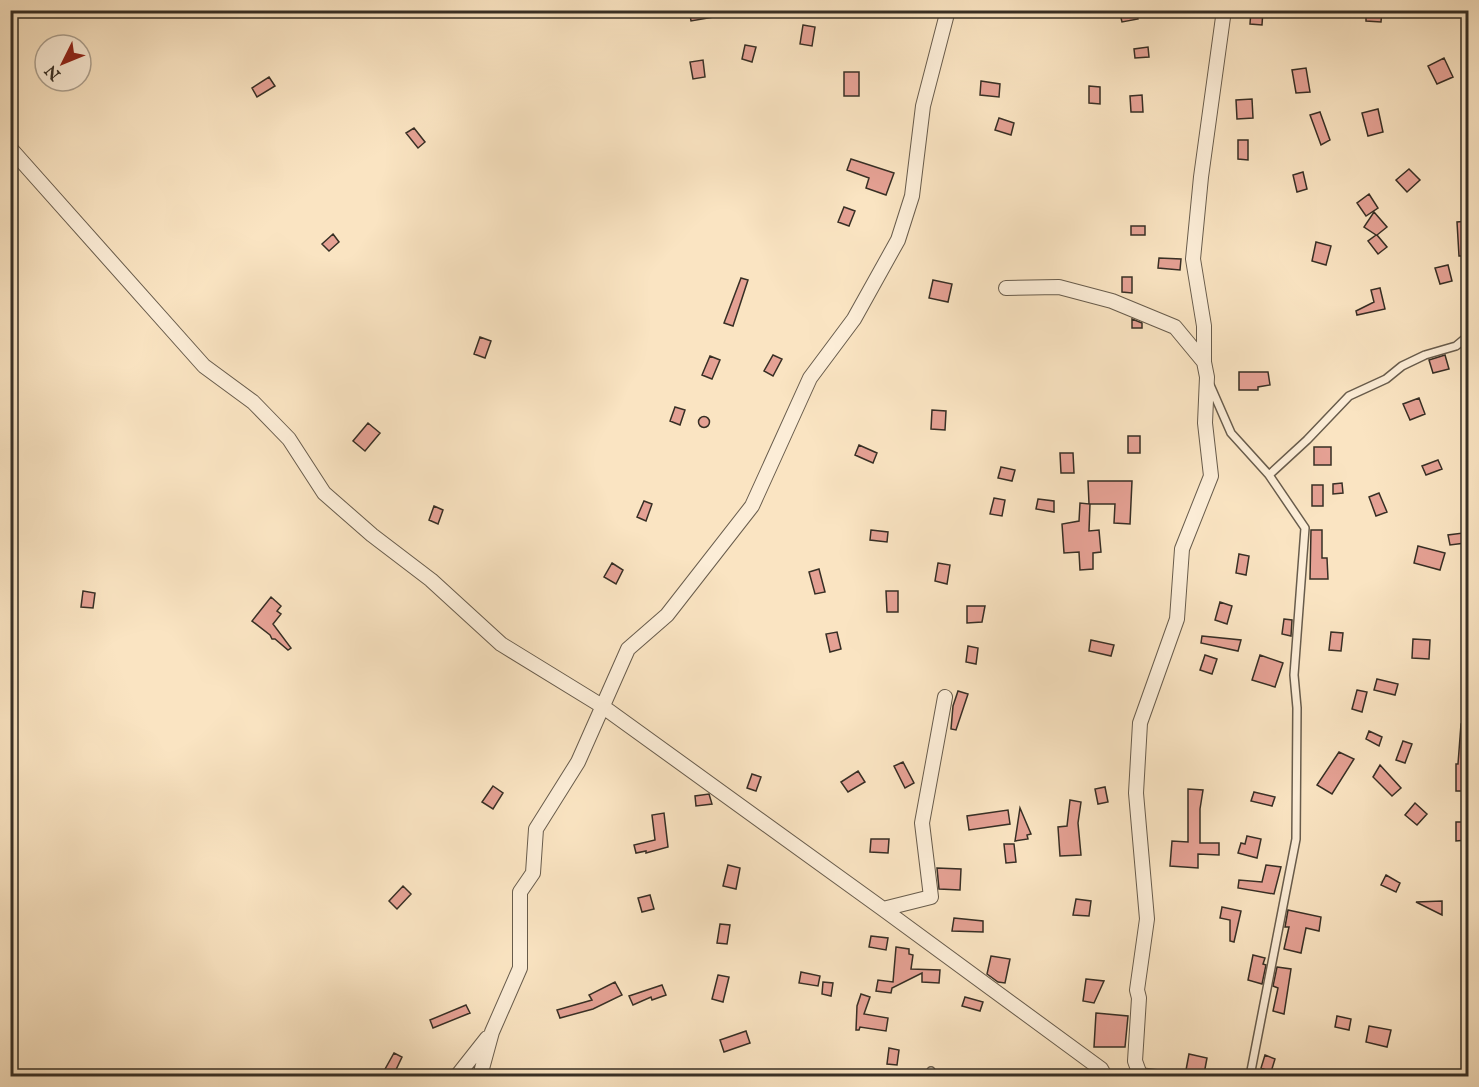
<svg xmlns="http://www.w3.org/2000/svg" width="1479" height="1087" font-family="'IM FELL English',serif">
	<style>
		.building { fill: #e5a194; stroke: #372f25; stroke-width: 1.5 }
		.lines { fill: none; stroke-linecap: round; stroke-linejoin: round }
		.service-casing { stroke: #685c4c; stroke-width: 10 }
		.minor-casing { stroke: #685c4c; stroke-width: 16 }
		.service { stroke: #fcedd7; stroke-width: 7 }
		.minor { stroke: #fcedd7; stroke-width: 14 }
	</style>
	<rect width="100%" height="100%" fill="#fae4c2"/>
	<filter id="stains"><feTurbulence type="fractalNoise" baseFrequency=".00333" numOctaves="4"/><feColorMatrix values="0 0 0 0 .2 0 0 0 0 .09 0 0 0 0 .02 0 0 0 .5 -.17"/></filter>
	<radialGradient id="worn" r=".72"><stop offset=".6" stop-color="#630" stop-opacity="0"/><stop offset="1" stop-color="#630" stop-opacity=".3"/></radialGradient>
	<!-- building -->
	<path class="building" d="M 689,10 L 719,10 L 719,16 L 691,21 Z
		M 1119,10 L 1136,10 L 1138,19 L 1122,22 Z
		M 1251,10 L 1263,10 L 1262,25 L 1250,24 Z
		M 1366,10 L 1382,10 L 1381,22 L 1366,21 Z
		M 803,25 L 815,27 L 812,46 L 800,44 Z
		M 745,45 L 756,47 L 752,62 L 742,59 Z
		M 1148,47 L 1149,57 L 1135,58 L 1134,49 Z
		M 1444,58 L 1453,77 L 1437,84 L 1428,66 Z
		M 703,60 L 705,77 L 693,79 L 690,62 Z
		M 1306,68 L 1310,92 L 1296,93 L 1292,70 Z
		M 844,72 L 859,72 L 859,96 L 844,96 Z
		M 269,77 L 275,86 L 257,97 L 252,88 Z
		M 981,81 L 1000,84 L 999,97 L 980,95 Z
		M 1089,86 L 1100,87 L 1100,104 L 1089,103 Z
		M 1142,95 L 1143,112 L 1131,112 L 1130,96 Z
		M 1252,99 L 1253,118 L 1237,119 L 1236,100 Z
		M 1378,109 L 1383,132 L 1368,136 L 1362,113 Z
		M 1320,112 L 1330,140 L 1321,145 L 1310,115 Z
		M 999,118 L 1014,123 L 1011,135 L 995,130 Z
		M 414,128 L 425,142 L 418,148 L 406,133 Z
		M 1238,140 L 1248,140 L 1248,160 L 1238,159 Z
		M 851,159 L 894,173 L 886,195 L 866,188 L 869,178 L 847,170 Z
		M 1409,169 L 1420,180 L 1407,192 L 1396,180 Z
		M 1303,172 L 1307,189 L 1297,192 L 1293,175 Z
		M 1369,194 L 1378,208 L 1366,216 L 1357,203 Z
		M 844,207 L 855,211 L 849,226 L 838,222 Z
		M 1374,212 L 1387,227 L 1377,235 L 1387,247 L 1378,254 L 1368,241 L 1376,235 L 1364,227 Z
		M 1468,221 L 1468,256 L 1459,256 L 1457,222 Z
		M 1131,226 L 1145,226 L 1145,235 L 1131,235 Z
		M 333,234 L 339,242 L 329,251 L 322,244 Z
		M 1316,242 L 1331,246 L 1326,265 L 1312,261 Z
		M 1159,258 L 1181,259 L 1180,270 L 1158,268 Z
		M 1448,265 L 1452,281 L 1440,284 L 1435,268 Z
		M 1122,277 L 1132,277 L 1132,293 L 1122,292 Z
		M 741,278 L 748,280 L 733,326 L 724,323 Z
		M 933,280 L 952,284 L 948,302 L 929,298 Z
		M 1380,288 L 1385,309 L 1357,315 L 1356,311 L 1374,302 L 1371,290 Z
		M 1132,319 L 1142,323 L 1142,328 L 1132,328 Z
		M 480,337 L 491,341 L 485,358 L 474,354 Z
		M 773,355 L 782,359 L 773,376 L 764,371 Z
		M 1445,355 L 1449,369 L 1433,373 L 1429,360 Z
		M 710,356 L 720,360 L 712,379 L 702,375 Z
		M 1239,372 L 1268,372 L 1270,385 L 1258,387 L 1258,390 L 1239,390 Z
		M 1419,398 L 1425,414 L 1410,420 L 1403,404 Z
		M 675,407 L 685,410 L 680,425 L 670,421 Z
		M 932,410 L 946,411 L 945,430 L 931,429 Z
		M698.5 422a5.5 5.5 0 1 1 11 0a5.5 5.5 0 1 1-11 0Z
		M 368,423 L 380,433 L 365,451 L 353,441 Z
		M 1128,436 L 1140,436 L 1140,453 L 1128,453 Z
		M 859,445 L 877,453 L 873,463 L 855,455 Z
		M 1314,447 L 1331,447 L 1331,465 L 1314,465 Z
		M 1060,453 L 1073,453 L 1074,473 L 1061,473 Z
		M 1438,460 L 1442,469 L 1426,475 L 1422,466 Z
		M 1001,467 L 1015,470 L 1012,481 L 998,478 Z
		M 1088,481 L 1132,481 L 1130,524 L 1114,523 L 1115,504 L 1090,504 L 1089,531 L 1099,530 L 1101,552 L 1093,553 L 1093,569 L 1080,570 L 1079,552 L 1064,553 L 1062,524 L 1079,521 L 1080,503 L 1089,504 Z
		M 1342,483 L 1343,493 L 1333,494 L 1333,484 Z
		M 1312,485 L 1323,485 L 1323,506 L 1312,506 Z
		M 1379,493 L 1387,512 L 1376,516 L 1369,497 Z
		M 994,498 L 1005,500 L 1002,516 L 990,514 Z
		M 1038,499 L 1054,501 L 1054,512 L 1036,509 Z
		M 644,501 L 652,504 L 646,521 L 637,517 Z
		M 434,506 L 443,510 L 438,524 L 429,520 Z
		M 871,530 L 888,532 L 887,542 L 870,540 Z
		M 1311,530 L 1322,530 L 1322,558 L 1327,558 L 1328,579 L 1310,579 Z
		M 1463,533 L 1465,543 L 1450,545 L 1448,535 Z
		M 1418,546 L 1445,553 L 1440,570 L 1414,563 Z
		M 1239,554 L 1249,556 L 1246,575 L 1236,573 Z
		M 612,563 L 623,570 L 616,584 L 604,577 Z
		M 938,563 L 950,565 L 947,584 L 935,581 Z
		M 819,569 L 825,592 L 815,594 L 809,572 Z
		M 83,591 L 95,593 L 93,608 L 81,607 Z
		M 886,591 L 898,591 L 898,612 L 887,612 Z
		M 271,597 L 281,606 L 277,611 L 281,614 L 273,624 L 291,648 L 288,650 L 275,639 L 272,639 L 270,635 L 252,621 Z
		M 1220,602 L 1232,606 L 1227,624 L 1215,620 Z
		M 967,606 L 985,606 L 982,622 L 967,623 Z
		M 1284,619 L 1292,620 L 1291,636 L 1282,634 Z
		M 837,632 L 841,649 L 830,652 L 826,634 Z
		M 1331,632 L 1343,633 L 1341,651 L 1329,650 Z
		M 1202,636 L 1241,640 L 1238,651 L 1201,643 Z
		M 1413,639 L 1430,640 L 1429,659 L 1412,658 Z
		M 1091,640 L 1114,645 L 1111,656 L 1089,651 Z
		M 968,646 L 978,648 L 976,664 L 966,662 Z
		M 1205,655 L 1217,659 L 1212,674 L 1200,670 Z
		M 1260,655 L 1283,663 L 1275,687 L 1252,680 Z
		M 1377,679 L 1398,684 L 1395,695 L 1374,690 Z
		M 1357,690 L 1367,692 L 1362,712 L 1352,709 Z
		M 958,691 L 968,694 L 956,730 L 951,729 L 953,706 Z
		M 1461,724 L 1468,725 L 1468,791 L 1456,791 L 1456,764 L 1458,764 Z
		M 1369,731 L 1382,737 L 1379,746 L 1366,739 Z
		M 1403,741 L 1412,744 L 1405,763 L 1396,760 Z
		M 1339,752 L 1354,759 L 1332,794 L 1317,785 Z
		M 903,762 L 914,783 L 905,788 L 894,766 Z
		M 1380,765 L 1401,788 L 1392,796 L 1373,777 Z
		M 858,771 L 865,782 L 848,792 L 841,782 Z
		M 752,774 L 761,777 L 756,791 L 747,788 Z
		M 493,786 L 503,793 L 493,809 L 482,802 Z
		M 1105,787 L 1108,802 L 1098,804 L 1095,789 Z
		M 1188,789 L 1203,790 L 1200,809 L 1200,843 L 1219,843 L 1219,855 L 1198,854 L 1198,868 L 1170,866 L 1172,841 L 1188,842 Z
		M 1254,792 L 1275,797 L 1272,806 L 1251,801 Z
		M 709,794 L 712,804 L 696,806 L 695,796 Z
		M 1070,800 L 1081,802 L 1078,823 L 1081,855 L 1060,856 L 1058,827 L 1067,826 Z
		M 1415,803 L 1427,814 L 1417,825 L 1405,815 Z
		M 1020,808 L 1031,834 L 1027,835 L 1028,839 L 1015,841 Z
		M 1008,810 L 1010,824 L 969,830 L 967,816 Z
		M 664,813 L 668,847 L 646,853 L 646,851 L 636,853 L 634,845 L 655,840 L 652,815 Z
		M 1456,822 L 1467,822 L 1467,840 L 1456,841 Z
		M 1247,836 L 1261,839 L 1257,858 L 1238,853 L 1241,843 L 1245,844 Z
		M 871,839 L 889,839 L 888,853 L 870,852 Z
		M 1004,844 L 1014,844 L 1016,862 L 1006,863 Z
		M 728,865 L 740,868 L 736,889 L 723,886 Z
		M 1266,865 L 1281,867 L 1274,894 L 1238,888 L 1239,880 L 1262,882 Z
		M 937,868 L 961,869 L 960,890 L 939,889 Z
		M 1386,875 L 1400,883 L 1396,892 L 1381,885 Z
		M 403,886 L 411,894 L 397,909 L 389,901 Z
		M 650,895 L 654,909 L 642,912 L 638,898 Z
		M 1076,899 L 1091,901 L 1089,916 L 1073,915 Z
		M 1442,901 L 1442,915 L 1416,902 Z
		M 1222,907 L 1241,911 L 1234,942 L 1230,941 L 1230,920 L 1220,918 Z
		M 1288,910 L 1321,917 L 1319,931 L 1306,928 L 1301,953 L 1284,949 L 1289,927 L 1285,927 Z
		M 954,918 L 983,921 L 983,932 L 952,931 Z
		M 720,924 L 730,925 L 727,944 L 717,943 Z
		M 871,936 L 888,938 L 886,950 L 869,947 Z
		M 896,947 L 909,949 L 909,954 L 913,955 L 911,969 L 940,970 L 939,983 L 922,982 L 922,973 L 892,988 L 891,993 L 876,991 L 878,980 L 893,982 Z
		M 1253,955 L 1265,958 L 1263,964 L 1266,965 L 1262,984 L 1248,980 Z
		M 991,956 L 1010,959 L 1005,983 L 998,982 L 987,974 Z
		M 1277,967 L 1291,969 L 1284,1014 L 1273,1011 L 1278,988 L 1273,986 Z
		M 801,972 L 820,976 L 818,986 L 799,983 Z
		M 718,975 L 729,977 L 723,1002 L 712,999 Z
		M 1086,979 L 1104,981 L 1094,1003 L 1083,1001 Z
		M 615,982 L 622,995 L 593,1009 L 560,1018 L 557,1010 L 592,1000 L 589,995 Z
		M 823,982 L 833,983 L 831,996 L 822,994 Z
		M 662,985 L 666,995 L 652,1000 L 651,997 L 633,1005 L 629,996 Z
		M 861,994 L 870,997 L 864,1014 L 888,1018 L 886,1031 L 860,1027 L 859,1030 L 856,1030 L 857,1006 Z
		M 965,997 L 983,1002 L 980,1011 L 962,1006 Z
		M 466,1005 L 470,1013 L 433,1028 L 430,1020 Z
		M 1096,1013 L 1128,1016 L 1125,1047 L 1094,1047 Z
		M 1337,1016 L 1351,1019 L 1349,1030 L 1335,1027 Z
		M 1369,1026 L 1391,1030 L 1387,1047 L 1366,1042 Z
		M 746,1031 L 750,1043 L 724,1052 L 720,1040 Z
		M 889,1048 L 899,1050 L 897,1065 L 887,1064 Z
		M 394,1053 L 402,1057 L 393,1076 L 384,1071 Z
		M 1189,1054 L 1207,1058 L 1204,1074 L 1186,1070 Z
		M 1265,1055 L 1275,1059 L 1271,1072 L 1261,1068 Z"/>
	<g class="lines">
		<!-- service casing -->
		<g class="service-casing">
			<path id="service" d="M 1210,385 L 1231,433 L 1269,475 L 1305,528 L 1294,675 L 1297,708 L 1296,839 L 1250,1076
				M 1269,475 L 1307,440 L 1349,396 L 1386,379 L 1402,366 L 1425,355 L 1456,346 L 1468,336
				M 1139,1072 L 1174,1076
				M 931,1076 L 931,1071"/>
		</g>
		<!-- minor casing -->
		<g class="minor-casing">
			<path id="minor" d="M 10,148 L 204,366 L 253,402 L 289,439 L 324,493 L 372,535 L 431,580 L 501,644 L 602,706 L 883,909 L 1101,1069 L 1105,1076
				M 1006,288 L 1059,287 L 1112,301 L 1175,327 L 1204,362
				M 883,909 L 931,897 L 922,823 L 945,697
				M 457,1076 L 487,1038
				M 480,1076 L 492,1032 L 520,968 L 520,892 L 533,873 L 536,829 L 578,762 L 628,649 L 667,615 L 752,506 L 810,378 L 854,319 L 898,240 L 912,196 L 923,106 L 948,10
				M 1138,1076 L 1139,1072 L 1135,1061 L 1139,998 L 1137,990 L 1147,919 L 1136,793 L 1140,723 L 1177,619 L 1182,549 L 1211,476 L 1205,423 L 1207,377 L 1204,362 L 1204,326 L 1193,259 L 1201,177 L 1224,10"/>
		</g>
		<!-- service -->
		<use href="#service" class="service"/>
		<!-- minor -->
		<use href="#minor" class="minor"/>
	</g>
	<!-- margin -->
	<rect width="1479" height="1087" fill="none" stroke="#fae4c2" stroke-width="36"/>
	<rect x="12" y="12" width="1455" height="1063" fill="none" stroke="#372f25" stroke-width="3"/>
	<rect x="18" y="18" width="1443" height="1051" fill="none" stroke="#372f25" stroke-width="1.5"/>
	<!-- north arrow -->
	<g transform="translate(63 63) rotate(227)"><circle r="28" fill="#fcedd7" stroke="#ada190" stroke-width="1.5"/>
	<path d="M0-4.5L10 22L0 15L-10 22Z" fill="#8f2418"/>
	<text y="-9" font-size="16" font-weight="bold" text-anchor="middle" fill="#372f25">N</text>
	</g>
	<rect width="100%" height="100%" filter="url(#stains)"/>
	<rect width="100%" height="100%" fill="url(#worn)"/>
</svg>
